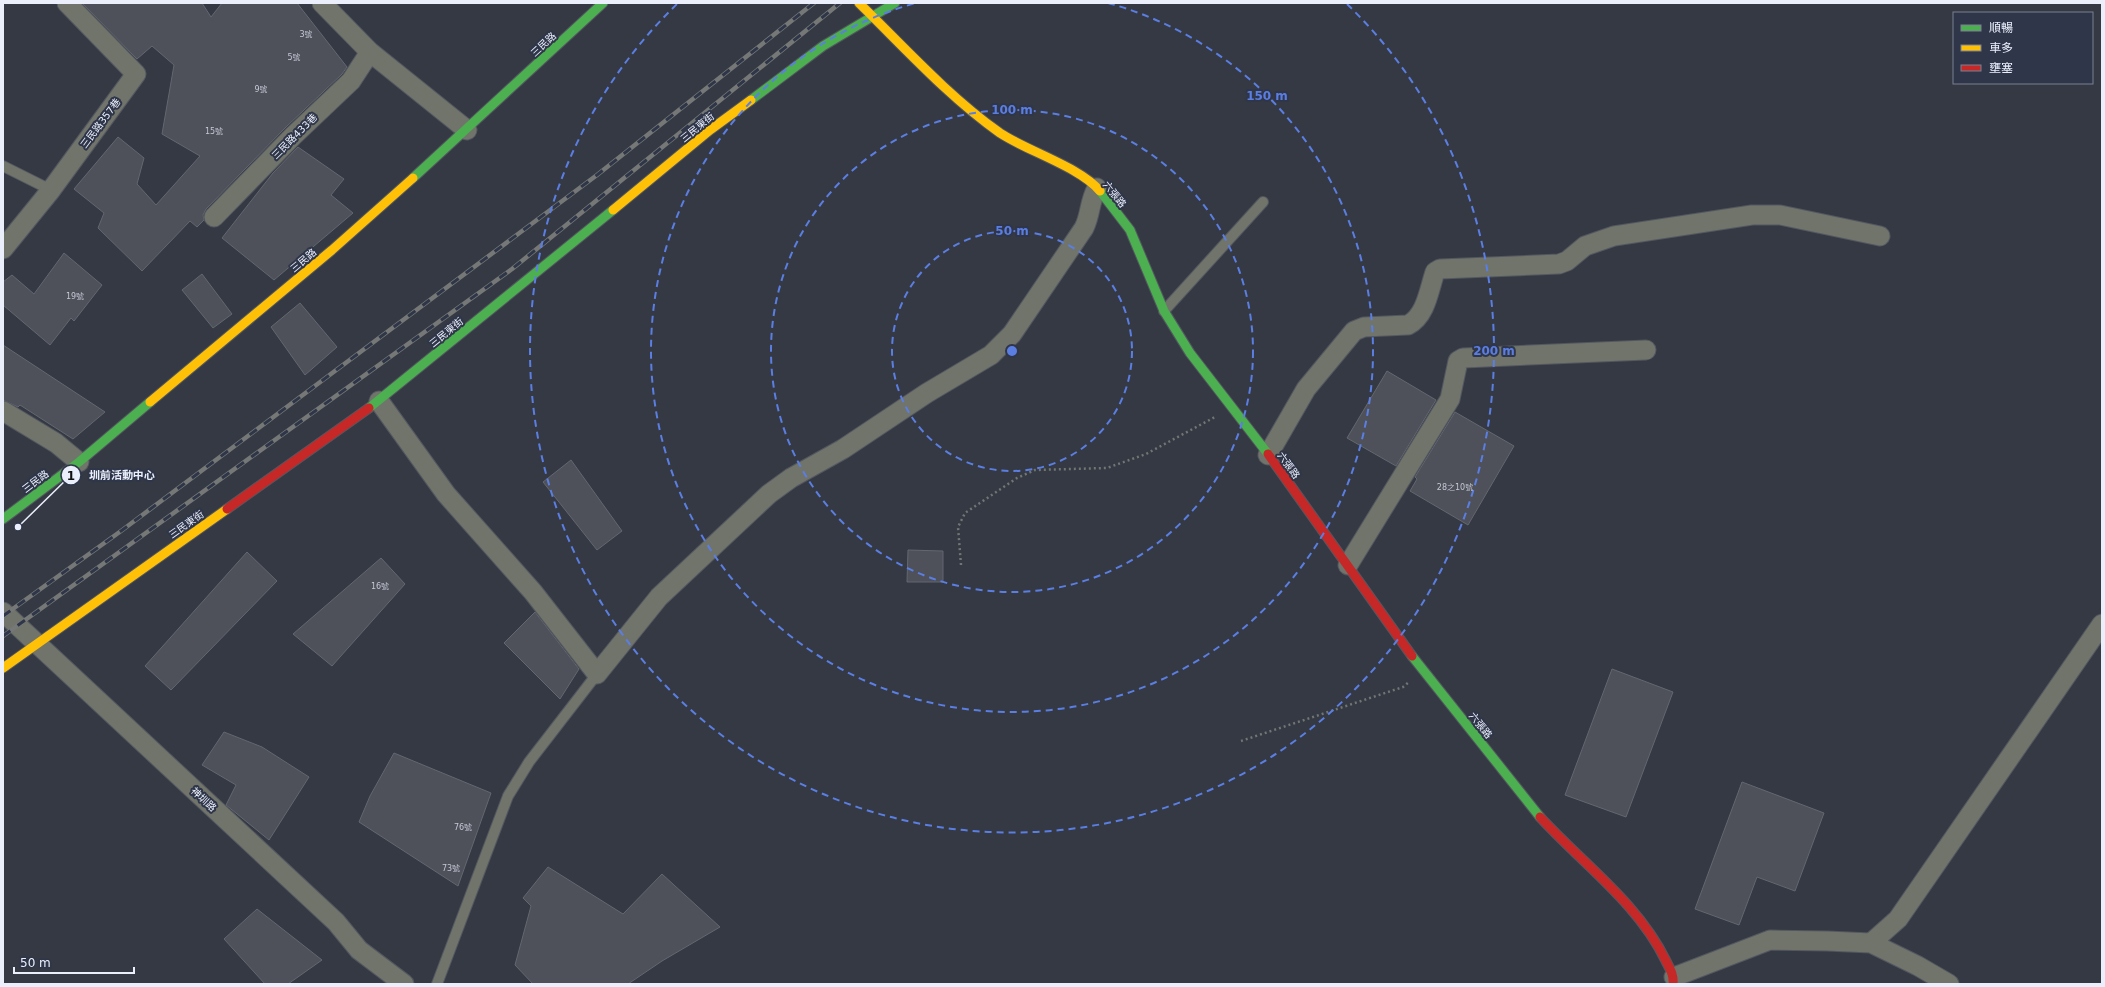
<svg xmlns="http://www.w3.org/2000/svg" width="2105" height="987" font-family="'DejaVu Sans','Noto Sans TC',sans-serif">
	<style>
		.building { fill: #4e515a; stroke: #636770 }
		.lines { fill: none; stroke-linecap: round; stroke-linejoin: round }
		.lane-casing { stroke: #535760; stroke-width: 12 }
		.street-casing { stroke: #535760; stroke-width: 21 }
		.fast-casing { stroke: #535760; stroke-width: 11 }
		.slow-casing { stroke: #535760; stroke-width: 11 }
		.jam-casing { stroke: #535760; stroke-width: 11 }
		.path { stroke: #717573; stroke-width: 2.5; stroke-dasharray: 2 3; stroke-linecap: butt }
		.lane { stroke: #71746b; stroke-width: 10 }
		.street { stroke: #71746b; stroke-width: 19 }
		.fast { stroke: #4caf50; stroke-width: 9 }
		.slow { stroke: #ffc107; stroke-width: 9 }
		.jam { stroke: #c62828; stroke-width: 9 }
		.rail-casing { stroke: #757876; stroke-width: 4.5 }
		.rail { stroke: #2f3649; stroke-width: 3; stroke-dasharray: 9; stroke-linecap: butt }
		.ring { fill: none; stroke: #5b7ee3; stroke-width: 2; stroke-dasharray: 7 5 }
		.labels { text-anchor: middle; stroke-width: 4; stroke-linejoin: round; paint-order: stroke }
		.number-label { font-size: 8px; fill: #c4c8d4 }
		.street-label { font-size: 10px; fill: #ebeffc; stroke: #2f3649 }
		.centre { fill: #5b7ee3; stroke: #2f3649; stroke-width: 2 }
		.ring-label { font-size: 12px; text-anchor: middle; font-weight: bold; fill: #5b7ee3; stroke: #2f3649; stroke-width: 4; stroke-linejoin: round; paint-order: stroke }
		.leader { fill: none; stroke: #ebeffc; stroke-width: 1.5 }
		.callout-dot { fill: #ebeffc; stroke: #2f3649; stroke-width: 1.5 }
		.mark-label { font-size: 12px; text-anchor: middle; font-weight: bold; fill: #111 }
		.callout-label { font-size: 11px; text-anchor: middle; font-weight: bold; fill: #ebeffc; stroke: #2f3649; stroke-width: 4; stroke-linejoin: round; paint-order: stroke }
	</style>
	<rect width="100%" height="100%" fill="#353943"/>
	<!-- building -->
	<path class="building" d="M 82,3 L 202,3 L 211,17 L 222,3 L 297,3 L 347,67 L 342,74 L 285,128 L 206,209 L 203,215 L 204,220 L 197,227 L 190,221 L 142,271 L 98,228 L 104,213 L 74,189 L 118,137 L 144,158 L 137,184 L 156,205 L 200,156 L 162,134 L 174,65 L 152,46 L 137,59 Z
		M 298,147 L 344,179 L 331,195 L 353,213 L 274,280 L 222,238 L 273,173 Z
		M 64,253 L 102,285 L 74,321 L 71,318 L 50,345 L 3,305 L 3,282 L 12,275 L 34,294 Z
		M 202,274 L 232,314 L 213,328 L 182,290 Z
		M 300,303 L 337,347 L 305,375 L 271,327 Z
		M 3,345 L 105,412 L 73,439 L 20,405 L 18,407 L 3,400 Z
		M 1387,371 L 1436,400 L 1396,466 L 1347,438 Z
		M 1455,412 L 1514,446 L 1468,525 L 1410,491 L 1417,479 L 1415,477 Z
		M 571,460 L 622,531 L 597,550 L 543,482 Z
		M 908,550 L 943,551 L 943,582 L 907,582 Z
		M 247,552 L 277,581 L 171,690 L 145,666 Z
		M 381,558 L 405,584 L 332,666 L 293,634 Z
		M 535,612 L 579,669 L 560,699 L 504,643 Z
		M 1612,669 L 1673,692 L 1626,817 L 1565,795 Z
		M 224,732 L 262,747 L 309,777 L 269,840 L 226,805 L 236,785 L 202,765 Z
		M 394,753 L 491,793 L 458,886 L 359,822 L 370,796 Z
		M 1742,782 L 1824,813 L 1795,891 L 1757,877 L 1739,925 L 1695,909 Z
		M 548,867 L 623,914 L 662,874 L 720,927 L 662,961 L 628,984 L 533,984 L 515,965 L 531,906 L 523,898 Z
		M 257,909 L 322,960 L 288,984 L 265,984 L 224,939 Z"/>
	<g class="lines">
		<!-- lane casing -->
		<g class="lane-casing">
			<path id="lane" d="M 3,166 L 51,190
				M 1164,311 L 1263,202
				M 437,984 L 508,796 L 529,762 L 597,674"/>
		</g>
		<!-- street casing -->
		<g class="street-casing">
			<path id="street" d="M 322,3 L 370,52 L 467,130
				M 214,217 L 293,136 L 351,81 L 370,52
				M 3,249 L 51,190 L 136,74 L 67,3
				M 379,401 L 446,494 L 533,592 L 597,674 L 659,597 L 769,494 L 791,478 L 843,449 L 927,393 L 991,355 L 1012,334 L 1084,228 C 1091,214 1089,202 1097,188
				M 3,411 L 56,443 L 79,462
				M 1268,455 L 1306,389 L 1354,331 L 1364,327 L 1408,325 C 1426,316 1429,290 1435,272 L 1440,269 L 1559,264 L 1567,261 L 1585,246 L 1614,236 L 1752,215 L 1780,215 L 1880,236
				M 1348,565 L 1450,399 L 1458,361 L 1463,358 L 1646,350
				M 3,612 L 336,922 L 359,950 L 404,984
				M 1871,943 L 1898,919 L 2102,624
				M 1674,977 L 1770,940 L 1827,941 L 1871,943 L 1918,966 L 1949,984"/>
		</g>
		<!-- fast casing -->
		<g class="fast-casing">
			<path id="fast" d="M 751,100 L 823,46 L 895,3
				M 413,178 L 603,3
				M 1100,191 L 1130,230 L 1164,311 L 1190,353 L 1268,454
				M 369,408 L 613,210
				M 3,519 L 79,462 L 150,402
				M 1412,656 L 1540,817"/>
		</g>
		<!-- slow casing -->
		<g class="slow-casing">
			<path id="slow" d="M 859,3 C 904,47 948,96 1000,133 C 1027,151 1080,167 1100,191
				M 613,210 L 710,130 L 751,100
				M 150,402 L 332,250 L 413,178
				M 3,668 L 227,509"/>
		</g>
		<!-- jam casing -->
		<g class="jam-casing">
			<path id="jam" d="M 1268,454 L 1412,656
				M 227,509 L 369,408
				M 1540,817 C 1583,864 1638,903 1666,961 C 1670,969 1674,975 1673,984"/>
		</g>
		<!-- path -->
		<path class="path" d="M 961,565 L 958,527 L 965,513 L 1017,478 L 1035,470 L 1107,468 L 1146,454 L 1215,417
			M 1241,741 L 1403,687 L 1409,682"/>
		<!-- lane -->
		<use href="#lane" class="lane"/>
		<!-- street -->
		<use href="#street" class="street"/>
		<!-- fast -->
		<use href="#fast" class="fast"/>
		<!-- slow -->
		<use href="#slow" class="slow"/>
		<!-- jam -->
		<use href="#jam" class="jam"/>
		<!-- rail casing -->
		<g class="rail-casing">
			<path id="rail" d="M 3,616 L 121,531 L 597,175 L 814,3
				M 3,636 L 512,269 L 840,3"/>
		</g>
		<!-- rail -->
		<use href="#rail" class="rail"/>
	</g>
	<!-- distance rings -->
	<g class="ring">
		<circle cx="1012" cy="351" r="120"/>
		<circle cx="1012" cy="351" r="241"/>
		<path d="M1108 3A361 361 0 1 1 916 3"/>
		<path d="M1347 4A482 482 0 1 1 677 4"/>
	</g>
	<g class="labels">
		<!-- number labels -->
		<g class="number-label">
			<text x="306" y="37">3號</text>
			<text x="294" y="60">5號</text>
			<text x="261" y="92">9號</text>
			<text x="214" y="134">15號</text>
			<text x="75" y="299">19號</text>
			<text x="1455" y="490">28之10號</text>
			<text x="380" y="589">16號</text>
			<text x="463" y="830">76號</text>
			<text x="451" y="871">73號</text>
		</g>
		<!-- street labels -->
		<g class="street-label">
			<text transform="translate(543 44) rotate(-43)" y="4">三民路</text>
			<text transform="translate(100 123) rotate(-53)" y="4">三民路357巷</text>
			<text transform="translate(697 127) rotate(-39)" y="4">三民東街</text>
			<text transform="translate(294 136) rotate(-45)" y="4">三民路433巷</text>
			<text transform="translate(1115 194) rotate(51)" y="4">六張路</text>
			<text transform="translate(303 260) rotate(-40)" y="4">三民路</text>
			<text transform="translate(446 332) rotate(-39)" y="4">三民東街</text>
			<text transform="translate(1289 465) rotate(54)" y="4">六張路</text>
			<text transform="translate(35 481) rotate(-37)" y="4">三民路</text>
			<text transform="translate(186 524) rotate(-35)" y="4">三民東街</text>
			<text transform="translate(1481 725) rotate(51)" y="4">六張路</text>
			<text transform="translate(204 799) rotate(43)" y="4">神圳路</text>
		</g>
	</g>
	<circle cx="1012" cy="351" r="6" class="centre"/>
	<g class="ring-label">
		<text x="1267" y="100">150 m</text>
		<text x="1012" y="114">100 m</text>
		<text x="1012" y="235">50 m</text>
		<text x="1494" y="355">200 m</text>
	</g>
	<!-- callouts -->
	<path class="leader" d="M18 527L71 475"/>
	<g class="callout-dot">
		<circle cx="18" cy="527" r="4"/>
		<circle cx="71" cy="475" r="10"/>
	</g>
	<g class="mark-label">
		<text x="71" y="480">1</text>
	</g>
	<g class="callout-label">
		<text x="122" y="479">圳前活動中心</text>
	</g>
	<!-- border -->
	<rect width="2105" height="987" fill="none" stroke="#ebeffc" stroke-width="8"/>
	<!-- legend -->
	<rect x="1953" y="12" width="140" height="72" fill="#2f3649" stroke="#7a8091"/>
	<rect x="1961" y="25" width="20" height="6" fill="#4caf50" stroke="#7a8091"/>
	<text x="1989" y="32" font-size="12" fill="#ebeffc">順暢</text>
	<rect x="1961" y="45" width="20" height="6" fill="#ffc107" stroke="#7a8091"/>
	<text x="1989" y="52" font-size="12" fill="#ebeffc">車多</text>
	<rect x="1961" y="65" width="20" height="6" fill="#c62828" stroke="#7a8091"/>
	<text x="1989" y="72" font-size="12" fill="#ebeffc">壅塞</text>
	<!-- scale -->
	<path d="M14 967v6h120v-6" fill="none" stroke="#ebeffc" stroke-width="2"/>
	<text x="20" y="967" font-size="12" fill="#ebeffc" stroke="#2f3649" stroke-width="3" paint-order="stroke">50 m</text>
</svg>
